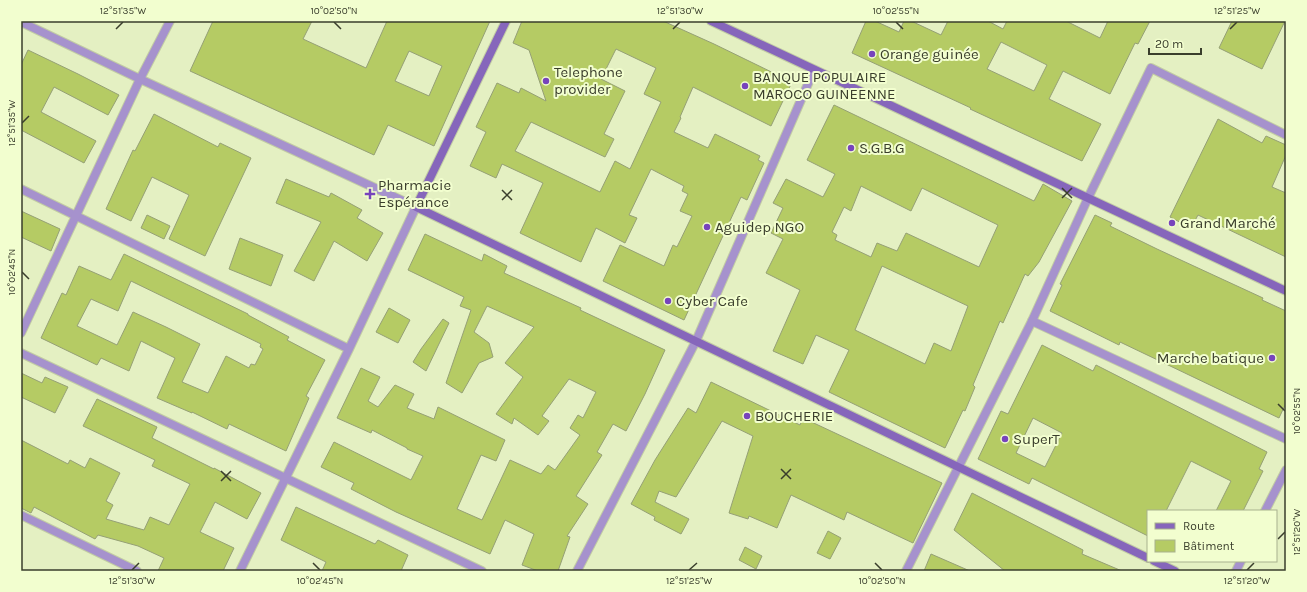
<svg xmlns="http://www.w3.org/2000/svg" width="1307" height="592" font-family="Karla,sans-serif">
	<style>
		.building { fill: #b5cb64; stroke: #95a075; fill-rule: evenodd }
		.lines { fill: none; stroke-linecap: round; stroke-linejoin: round }
		.minor-casing { stroke: #c2cca4; stroke-width: 10 }
		.tertiary-casing { stroke: #c2cca4; stroke-width: 10 }
		.secondary-casing { stroke: #c2cca4; stroke-width: 10 }
		.minor { stroke: #a692cd; stroke-width: 8 }
		.tertiary { stroke: #a692cd; stroke-width: 8 }
		.secondary { stroke: #8666bb; stroke-width: 8 }
		.ticks { fill: none; stroke: #3a3e2c; stroke-width: 1.5 }
		.poi-dot { fill: #7744bc; stroke: #f2fecf; stroke-width: 1.5 }
		.labels { text-anchor: middle; stroke-width: 4; stroke-linejoin: round; paint-order: stroke }
		.poi-label { font-size: 15px; fill: #3a3e2c; stroke: #f2fecf; text-anchor: start }
		.neatline { fill: none; stroke: #3a3e2c; stroke-width: 1.5 }
		.ticks-label { font-size: 10px; text-anchor: middle; fill: #3a3e2c }
	</style>
	<rect width="100%" height="100%" fill="#e4f0c2"/>
	<!-- building -->
	<path class="building" d="M 213,21 L 312,21 L 303,39 L 366,68 L 387,21 L 490,21 L 434,146 L 388,125 L 374,155 L 190,71 ZM 409,51 L 442,66 L 429,96 L 395,81 Z
		M 522,21 L 663,21 L 714,44 L 792,82 L 771,126 L 693,87 L 680,117 L 681,118 L 674,132 L 708,148 L 715,134 L 760,156 L 758,160 L 764,163 L 747,200 L 741,197 L 684,320 L 603,281 L 620,245 L 664,266 L 673,245 L 677,247 L 692,216 L 680,211 L 688,194 L 682,191 L 684,186 L 651,169 L 629,215 L 637,218 L 625,243 L 596,228 L 581,262 L 520,233 L 543,183 L 502,164 L 496,178 L 470,166 L 486,132 L 476,127 L 497,83 L 519,93 L 521,88 L 546,101 L 529,50 L 513,43 ZM 616,49 L 656,68 L 644,94 L 661,102 L 630,169 L 615,161 L 600,192 L 515,151 L 531,122 L 605,157 L 614,139 L 604,134 L 625,91 L 601,79 Z
		M 866,21 L 875,21 L 899,32 L 904,21 L 911,21 L 941,35 L 948,21 L 988,21 L 1003,29 L 1007,21 L 1066,21 L 1100,38 L 1108,21 L 1150,21 L 1138,44 L 1135,43 L 1110,94 L 1063,71 L 1049,99 L 1101,124 L 1082,161 L 970,109 L 971,108 L 852,53 ZM 1001,42 L 1047,65 L 1034,91 L 987,69 Z
		M 1232,21 L 1285,21 L 1262,69 L 1219,48 Z
		M 28,50 L 78,74 L 119,95 L 108,115 L 54,87 L 41,112 L 96,141 L 84,163 L 21,130 L 21,65 Z
		M 834,105 L 1034,201 L 1043,184 L 1072,201 L 1039,262 L 1028,276 L 1025,274 L 1003,323 L 1000,321 L 973,385 L 975,387 L 965,411 L 963,410 L 945,448 L 829,392 L 849,350 L 816,335 L 803,364 L 773,351 L 800,290 L 766,273 L 783,239 L 771,233 L 783,208 L 773,203 L 786,179 L 823,197 L 835,174 L 807,160 ZM 861,186 L 911,211 L 922,188 L 998,225 L 979,267 L 906,233 L 897,251 L 877,243 L 871,257 L 835,240 L 837,235 L 832,232 L 844,207 L 851,211 ZM 882,266 L 968,306 L 951,351 L 934,343 L 925,364 L 855,330 Z
		M 154,114 L 218,147 L 220,143 L 251,158 L 205,256 L 169,239 L 189,195 L 152,177 L 131,221 L 106,209 L 133,150 L 135,151 Z
		M 1218,119 L 1262,143 L 1266,136 L 1286,145 L 1286,155 L 1272,187 L 1286,193 L 1286,257 L 1198,215 L 1191,228 L 1170,217 Z
		M 286,179 L 329,197 L 331,193 L 362,210 L 357,218 L 383,233 L 367,261 L 334,241 L 314,281 L 294,271 L 321,222 L 276,203 Z
		M 21,211 L 60,229 L 51,251 L 21,237 Z
		M 147,215 L 170,226 L 164,239 L 141,228 Z
		M 1095,215 L 1112,223 L 1110,226 L 1157,249 L 1263,298 L 1262,300 L 1286,311 L 1286,403 L 1279,418 L 1120,342 L 1119,345 L 1050,311 L 1062,285 L 1060,284 Z
		M 425,234 L 482,261 L 484,254 L 507,266 L 504,273 L 581,308 L 580,310 L 665,350 L 645,394 L 626,431 L 613,424 L 597,452 L 602,455 L 576,496 L 588,504 L 567,536 L 570,537 L 558,571 L 538,571 L 522,565 L 534,534 L 505,520 L 490,554 L 396,512 L 351,489 L 354,483 L 321,467 L 334,442 L 411,480 L 423,456 L 407,449 L 407,448 L 372,430 L 371,433 L 337,418 L 361,368 L 380,377 L 368,401 L 378,407 L 395,385 L 414,394 L 407,408 L 434,419 L 438,407 L 505,440 L 496,461 L 481,455 L 457,509 L 482,520 L 510,460 L 541,474 L 548,465 L 555,470 L 580,435 L 570,428 L 578,415 L 583,418 L 596,392 L 569,379 L 542,416 L 549,421 L 538,435 L 514,418 L 512,424 L 496,414 L 523,377 L 505,363 L 534,327 L 487,306 L 474,332 L 489,343 L 493,357 L 479,363 L 462,393 L 446,383 L 471,310 L 460,306 L 464,297 L 408,270 Z
		M 240,238 L 283,255 L 271,286 L 229,269 Z
		M 124,254 L 248,314 L 248,315 L 289,337 L 287,340 L 325,360 L 306,396 L 309,398 L 286,451 L 229,424 L 227,429 L 192,412 L 192,413 L 157,398 L 175,358 L 141,341 L 129,371 L 101,358 L 97,365 L 41,338 L 62,293 L 66,295 L 79,266 L 111,280 ZM 131,281 L 261,344 L 260,347 L 263,349 L 255,365 L 251,364 L 249,368 L 226,356 L 208,393 L 182,382 L 200,344 L 166,327 L 133,312 L 117,345 L 77,326 L 91,299 L 118,311 Z
		M 389,308 L 410,320 L 398,343 L 376,332 Z
		M 443,319 L 449,323 L 426,371 L 413,362 L 421,349 Z
		M 1042,345 L 1093,371 L 1096,365 L 1267,452 L 1259,469 L 1263,471 L 1243,511 L 1216,511 L 1231,481 L 1191,461 L 1166,511 L 1148,511 L 1148,536 L 1032,478 L 1029,484 L 978,459 L 1001,411 L 1008,414 ZM 1033,418 L 1062,433 L 1045,467 L 1016,453 Z
		M 21,373 L 42,383 L 45,377 L 68,387 L 55,413 L 21,397 Z
		M 711,382 L 800,425 L 803,418 L 942,483 L 913,543 L 847,512 L 844,520 L 791,495 L 777,528 L 749,516 L 748,519 L 729,513 L 753,436 L 722,421 L 676,497 L 659,491 L 655,502 L 689,519 L 681,534 L 654,520 L 655,517 L 631,504 L 655,460 L 688,408 L 696,413 Z
		M 97,399 L 157,427 L 152,438 L 214,469 L 214,468 L 261,493 L 247,519 L 215,502 L 200,532 L 234,548 L 223,571 L 158,571 L 164,558 L 138,546 L 98,535 L 95,539 L 34,507 L 31,513 L 21,508 L 21,440 L 68,464 L 70,460 L 85,468 L 90,458 L 120,473 L 106,501 L 113,505 L 106,519 L 144,530 L 150,517 L 169,525 L 190,484 L 152,466 L 155,460 L 83,426 Z
		M 972,493 L 1083,550 L 1082,554 L 1122,571 L 1005,571 L 954,530 Z
		M 296,507 L 375,544 L 378,540 L 408,555 L 401,571 L 322,571 L 326,562 L 281,540 Z
		M 828,531 L 841,538 L 830,559 L 817,553 Z
		M 745,547 L 762,556 L 756,569 L 739,560 Z
		M 931,554 L 970,571 L 924,571 Z"/>
	<g class="lines">
		<!-- minor casing -->
		<g class="minor-casing">
			<path id="minor" d="M 21,22 L 140,79 L 416,207 L 349,349 L 240,571
				M 21,189 L 349,349
				M 1088,198 L 1151,68 L 1286,135
				M 1032,321 L 1286,439
				M 21,353 L 482,571
				M 1265,511 L 1286,470
				M 21,515 L 137,571
				M 577,571 L 696,341 L 814,70
				M 1236,571 L 1241,561"/>
		</g>
		<!-- tertiary casing -->
		<g class="tertiary-casing">
			<path id="tertiary" d="M 21,333 L 140,79 L 170,21
				M 906,571 L 1032,321 L 1088,198"/>
		</g>
		<!-- secondary casing -->
		<g class="secondary-casing">
			<path id="secondary" d="M 506,21 L 416,207 L 1148,558
				M 711,21 L 1286,291
				M 1154,561 L 1175,571"/>
		</g>
		<!-- minor -->
		<use href="#minor" class="minor"/>
		<!-- tertiary -->
		<use href="#tertiary" class="tertiary"/>
		<!-- secondary -->
		<use href="#secondary" class="secondary"/>
	</g>
	<!-- ticks -->
	<path class="ticks" d="M 334,22 L 341,29M 896,22 L 903,29M 116,29 L 123,22M 673,29 L 680,22M 1230,29 L 1237,22M 22,123 L 29,116M 1062,188 L 1072,198M 502,190 L 512,200M 1062,198 L 1072,188M 502,200 L 512,190M 22,272 L 29,279M 1278,404 L 1285,411M 781,469 L 791,479M 221,471 L 231,481M 781,479 L 791,469M 221,481 L 231,471M 1278,539 L 1285,532M 313,563 L 320,570M 875,563 L 882,570M 132,570 L 139,563M 689,570 L 697,563M 1247,570 L 1254,563"/>
	<!-- markers -->
	<g class="poi-dot">
		<circle cx="872" cy="54" r="4"/>
		<circle cx="546" cy="81" r="4"/>
		<circle cx="745" cy="86" r="4"/>
		<circle cx="851" cy="148" r="4"/>
		<path d="M368 188h4v4h4v4h-4v4h-4v-4h-4v-4h4z"/>
		<circle cx="1172" cy="223" r="4"/>
		<circle cx="707" cy="227" r="4"/>
		<circle cx="668" cy="301" r="4"/>
		<circle cx="1272" cy="358" r="4"/>
		<circle cx="747" cy="416" r="4"/>
		<circle cx="1005" cy="439" r="4"/>
	</g>
	<g class="labels">
		<!-- poi labels -->
		<g class="poi-label">
			<text x="880" y="59">Orange guinée</text>
			<text x="554" y="77">Telephone<tspan x="554" dy="17">provider</tspan></text>
			<text x="753" y="82">BANQUE POPULAIRE<tspan x="753" dy="17">MAROCO GUINEENNE</tspan></text>
			<text x="859" y="153">S.G.B.G</text>
			<text x="378" y="190">Pharmacie<tspan x="378" dy="17">Espérance</tspan></text>
			<text x="1180" y="228">Grand Marché</text>
			<text x="715" y="232">Aguidep NGO</text>
			<text x="676" y="306">Cyber Cafe</text>
			<text x="1264" y="363" text-anchor="end">Marche batique</text>
			<text x="755" y="421">BOUCHERIE</text>
			<text x="1013" y="444">SuperT</text>
		</g>
	</g>
	<!-- border -->
	<rect width="1307" height="592" fill="none" stroke="#f2fecf" stroke-width="44"/>
	<!-- legend -->
	<rect x="1147" y="510" width="130" height="52" fill="#f2fecf" stroke="#a8b18e"/>
	<rect x="1155" y="523" width="20" height="6" fill="#8666bb" stroke="#a8b18e"/>
	<text x="1183" y="530" font-size="12" fill="#3a3e2c">Route</text>
	<rect x="1155" y="540" width="20" height="12" fill="#b5cb64" stroke="#a8b18e"/>
	<text x="1183" y="550" font-size="12" fill="#3a3e2c">Bâtiment</text>
	<!-- scale -->
	<path d="M1149 48v6h52v-6" fill="none" stroke="#3a3e2c" stroke-width="2"/>
	<text x="1155" y="48" font-size="12" fill="#3a3e2c" stroke="#f2fecf" stroke-width="3" paint-order="stroke">20 m</text>
	<rect x="22" y="22" width="1263" height="548" class="neatline"/>
	<g class="ticks-label">
		<text x="123" y="14">12°51'35"W</text>
		<text x="334" y="14">10°02'50"N</text>
		<text x="680" y="14">12°51'30"W</text>
		<text x="896" y="14">10°02'55"N</text>
		<text x="1237" y="14">12°51'25"W</text>
		<text transform="translate(11 123) rotate(-90)" y="4">12°51'35"W</text>
		<text transform="translate(11 272) rotate(-90)" y="4">10°02'45"N</text>
		<text transform="translate(1296 411) rotate(-90)" y="4">10°02'55"N</text>
		<text transform="translate(1296 532) rotate(-90)" y="4">12°51'20"W</text>
		<text x="132" y="584">12°51'30"W</text>
		<text x="320" y="584">10°02'45"N</text>
		<text x="689" y="584">12°51'25"W</text>
		<text x="882" y="584">10°02'50"N</text>
		<text x="1247" y="584">12°51'20"W</text>
	</g>
</svg>
